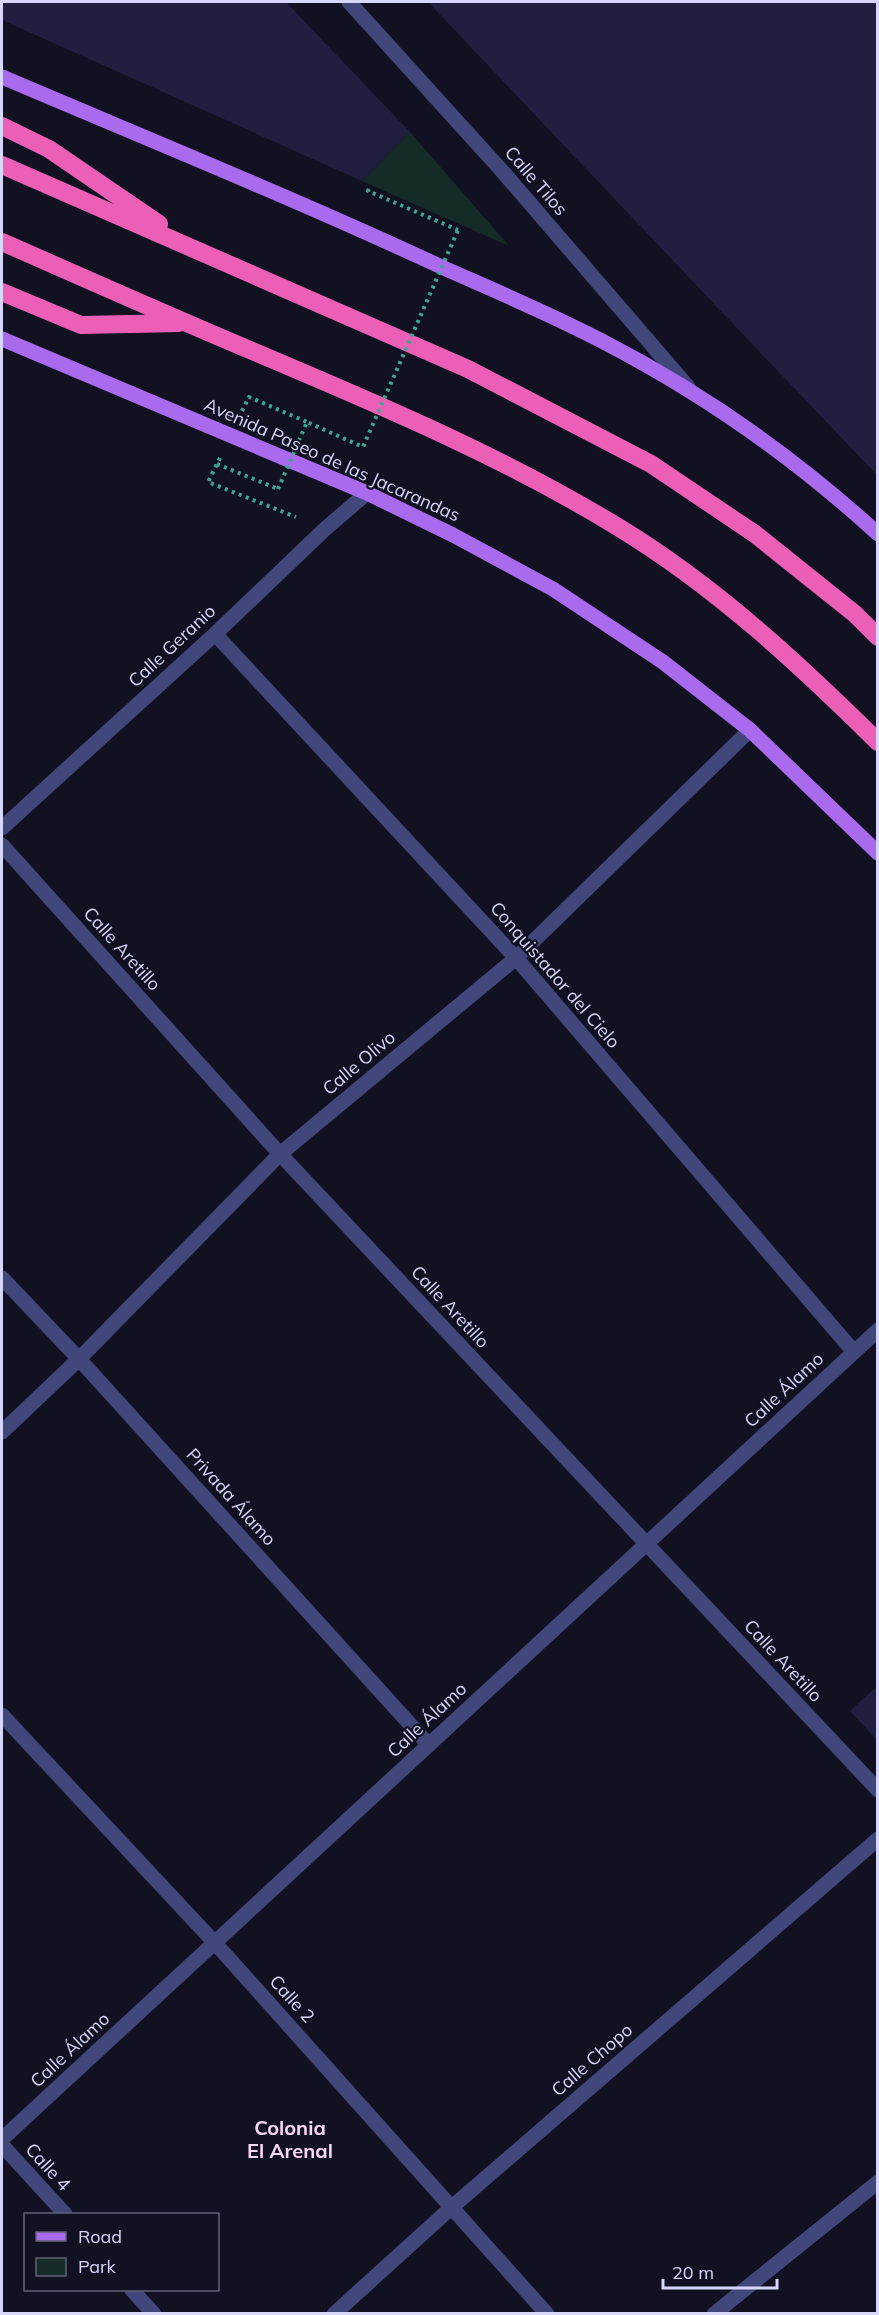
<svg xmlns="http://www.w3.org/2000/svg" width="879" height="2315" font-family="Mulish,sans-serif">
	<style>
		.green { fill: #142b27 }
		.building { fill: #211f40 }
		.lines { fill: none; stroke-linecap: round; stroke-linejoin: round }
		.path { stroke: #3da892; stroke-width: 4; stroke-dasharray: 3 4.5; stroke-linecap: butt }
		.minor { stroke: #41477b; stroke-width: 15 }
		.major { stroke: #aa6aed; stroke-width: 15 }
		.highway { stroke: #ec5fb7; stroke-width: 18 }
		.path-bridge { stroke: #3da892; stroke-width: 4; stroke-dasharray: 3 4.5; stroke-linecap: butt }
		.labels { text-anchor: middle; stroke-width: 4.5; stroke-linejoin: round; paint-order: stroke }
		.street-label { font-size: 18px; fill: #d6d7fa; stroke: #112 }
		.neighbourhood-label { font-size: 20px; font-weight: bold; fill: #fad8f3; stroke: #112 }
	</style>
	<rect width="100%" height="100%" fill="#112"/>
	<!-- green -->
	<path class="green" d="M 410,132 L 509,246 L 362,181 Z"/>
	<!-- building -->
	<path class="building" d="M 2,2 L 286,2 L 410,132 L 362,181 L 2,20 Z
		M 428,2 L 878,2 L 878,476 L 753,345 Z
		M 878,1685 L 878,1735 L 875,1738 L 850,1711 Z"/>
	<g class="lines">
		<!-- path -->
		<path class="path" d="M 369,189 L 368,191 L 458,230
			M 242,411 L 249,397 L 307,422
			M 220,458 L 208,482 L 296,517
			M 217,464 L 278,489"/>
		<!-- minor -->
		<path class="minor" d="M 349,2 L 503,172 L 688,387
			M 215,634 L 516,958 L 854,1352
			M 2,828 L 215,634 L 325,529 L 367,493
			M 2,845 L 280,1154 L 878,1790
			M 2,1278 L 79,1359 L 429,1745
			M 2,1432 L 79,1359 L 280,1154 L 516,958 L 750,730
			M 2,1715 L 215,1943 L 547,2314
			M 2,2139 L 878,1330
			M 2,2145 L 65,2214
			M 132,2290 L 154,2314
			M 334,2314 L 452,2207 L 878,1839
			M 714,2314 L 878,2182"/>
		<!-- major -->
		<path class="major" d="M 2,77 C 150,140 300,201 446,269 C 498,292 550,314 600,340 C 701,392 794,457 878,534
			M 2,339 L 367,493 L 453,535 L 553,589 L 663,662 L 750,730 L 878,853"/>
		<!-- highway -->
		<path class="highway" d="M 2,126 L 49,149 L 159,224
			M 2,165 L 468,369 L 651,464 L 755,534 L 855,614 L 878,637
			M 2,242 C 84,278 167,315 250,350 C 375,403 502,456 618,527 C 715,586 798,663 878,742
			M 2,292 L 81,325 L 179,323"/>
		<!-- path-bridge -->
		<path class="path-bridge" d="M 278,489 L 307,422 L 363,447 L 458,230"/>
	</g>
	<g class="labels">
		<!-- street labels -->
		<g class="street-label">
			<text transform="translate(536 181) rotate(49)" y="6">Calle Tilos</text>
			<text transform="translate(332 460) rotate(24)" y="6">Avenida Paseo de las Jacarandas</text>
			<text transform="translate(172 646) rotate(-43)" y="6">Calle Geranio</text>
			<text transform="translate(122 949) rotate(48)" y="6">Calle Aretillo</text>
			<text transform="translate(555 975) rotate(49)" y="6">Conquistador del Cielo</text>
			<text transform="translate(359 1063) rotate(-40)" y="6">Calle Olivo</text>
			<text transform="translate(450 1307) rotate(47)" y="6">Calle Aretillo</text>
			<text transform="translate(784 1390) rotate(-43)" y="6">Calle Álamo</text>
			<text transform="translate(231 1497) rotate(48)" y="6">Privada Álamo</text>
			<text transform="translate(783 1661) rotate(47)" y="6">Calle Aretillo</text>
			<text transform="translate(427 1720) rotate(-43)" y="6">Calle Álamo</text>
			<text transform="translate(292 1999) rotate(48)" y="6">Calle 2</text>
			<text transform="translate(70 2050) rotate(-43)" y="6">Calle Álamo</text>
			<text transform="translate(592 2060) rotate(-41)" y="6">Calle Chopo</text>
			<text transform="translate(48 2167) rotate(48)" y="6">Calle 4</text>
		</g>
		<!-- neighbourhood labels -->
		<g class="neighbourhood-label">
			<text x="290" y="2135">Colonia<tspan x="290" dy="23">El Arenal</tspan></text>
		</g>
	</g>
	<!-- border -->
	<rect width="879" height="2315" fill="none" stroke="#d6d7fa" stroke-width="6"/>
	<!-- legend -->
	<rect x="24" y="2213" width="195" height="78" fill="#111122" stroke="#606078" stroke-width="1.5"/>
	<rect x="36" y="2232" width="30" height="9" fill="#aa6aed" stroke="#606078" stroke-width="1.5"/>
	<text x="78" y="2243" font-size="18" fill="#d6d7fa">Road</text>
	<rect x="36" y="2258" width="30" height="18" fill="#142b27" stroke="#606078" stroke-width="1.5"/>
	<text x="78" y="2273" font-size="18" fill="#d6d7fa">Park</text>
	<!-- scale -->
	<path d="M663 2279v9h114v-9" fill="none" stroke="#d6d7fa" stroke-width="3"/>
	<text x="672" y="2279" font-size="18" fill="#d6d7fa" stroke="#111122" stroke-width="4.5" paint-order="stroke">20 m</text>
</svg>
